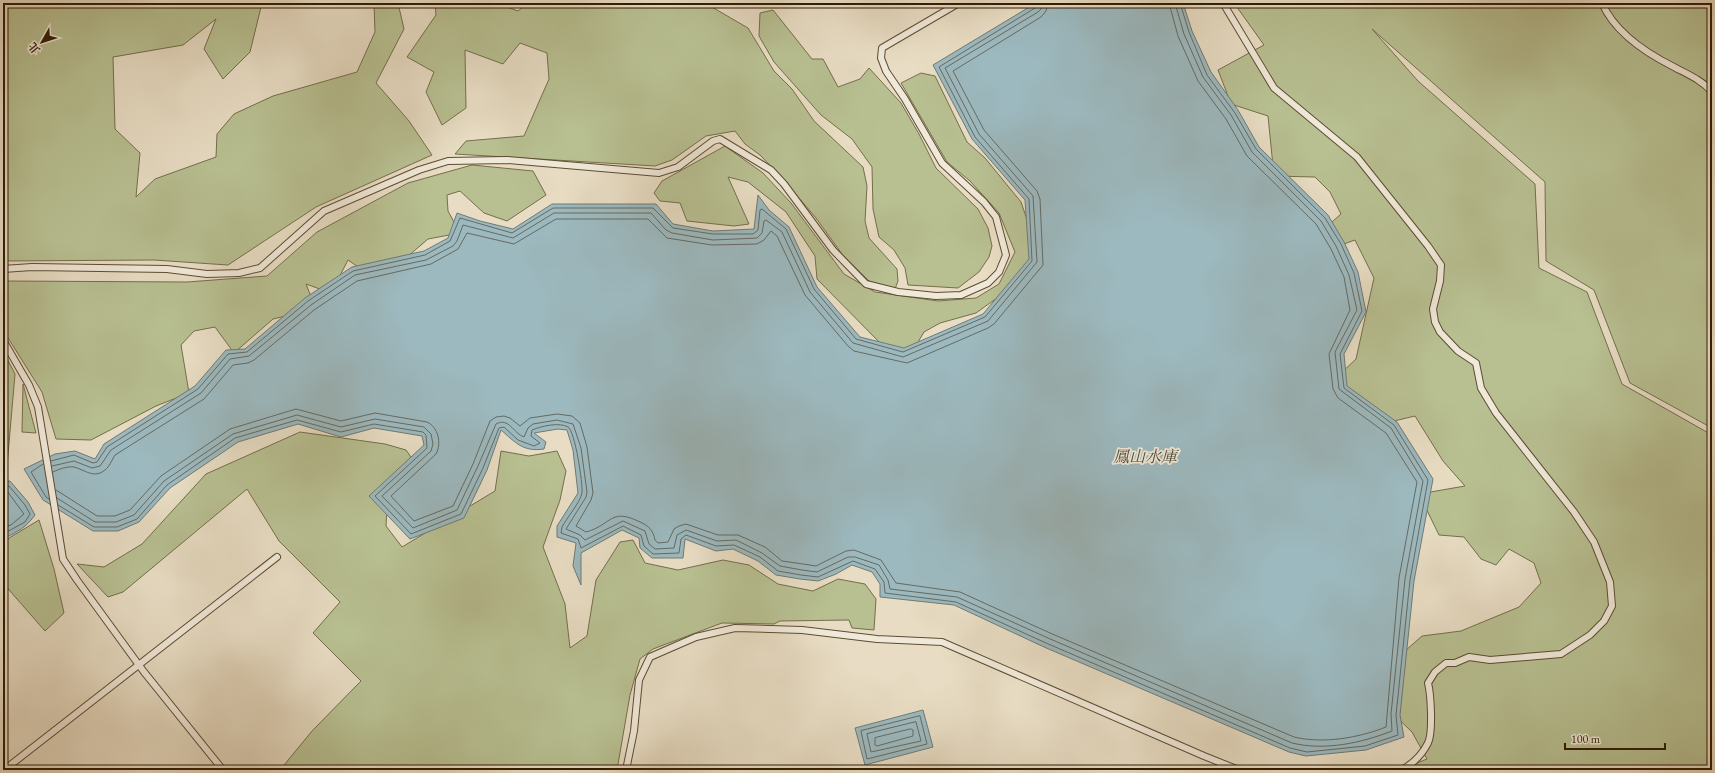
<svg xmlns="http://www.w3.org/2000/svg" width="1715" height="773" font-family="'EB Garamond','Noto Serif TC',serif">
	<style>
		.green { fill: #b8c092; stroke: #746e4a }
		.water { fill: #9cb9bf; stroke: #707a74 }
		.lines { fill: none; stroke-linecap: round; stroke-linejoin: round }
		.shore { stroke: #666a61; stroke-width: 1 }
		.street-casing { stroke: #5d4c33; stroke-width: 8 }
		.street { stroke: #f0e9d9; stroke-width: 6 }
		.labels { text-anchor: middle; stroke-width: 3.5; stroke-linejoin: round; paint-order: stroke }
		.water-label { font-size: 16px; font-style: italic; fill: #504a3b; stroke: #f0e9d9 }
	</style>
	<rect width="100%" height="100%" fill="#e8ddc4"/>
	<filter id="stains"><feTurbulence type="fractalNoise" baseFrequency=".005" numOctaves="4"/><feColorMatrix values="0 0 0 0 .2 0 0 0 0 .09 0 0 0 0 .02 0 0 0 .5 -.17"/></filter>
	<radialGradient id="worn" r=".72"><stop offset=".6" stop-color="#630" stop-opacity="0"/><stop offset="1" stop-color="#630" stop-opacity=".3"/></radialGradient>
	<!-- green -->
	<path class="green" d="M 3,3 L 262,3 L 250,52 L 223,79 L 204,49 L 216,19 L 183,45 L 113,57 L 115,129 L 140,153 L 136,197 L 155,179 L 216,157 L 217,134 L 234,114 L 273,96 L 357,72 L 375,32 L 374,3 L 398,3 L 404,29 L 376,83 L 409,121 L 432,155 L 316,207 L 228,265 L 154,260 L 3,261 Z
		M 435,3 L 496,3 L 518,11 L 528,3 L 705,3 L 748,28 L 774,71 L 792,89 L 814,121 L 863,167 L 867,186 L 865,221 L 869,238 L 897,269 L 898,281 L 895,289 L 869,281 L 842,254 L 816,218 L 781,177 L 760,155 L 745,144 L 735,131 L 706,136 L 672,160 L 655,166 L 455,154 L 466,141 L 524,136 L 549,79 L 547,53 L 520,43 L 503,64 L 465,50 L 466,108 L 442,125 L 426,92 L 434,72 L 407,57 L 436,15 Z
		M 1234,3 L 1712,3 L 1712,428 L 1630,383 L 1594,290 L 1546,261 L 1545,182 L 1372,29 L 1418,81 L 1535,184 L 1539,268 L 1587,292 L 1622,384 L 1712,435 L 1712,770 L 1399,770 L 1427,759 L 1412,732 L 1389,710 L 1372,680 L 1422,636 L 1461,631 L 1519,607 L 1541,583 L 1534,563 L 1509,549 L 1496,565 L 1481,559 L 1464,537 L 1439,535 L 1419,494 L 1465,486 L 1443,461 L 1415,416 L 1394,421 L 1349,392 L 1339,375 L 1356,359 L 1374,278 L 1355,240 L 1341,245 L 1315,237 L 1341,214 L 1330,192 L 1315,177 L 1274,176 L 1268,116 L 1231,104 L 1218,70 L 1264,45 Z
		M 773,10 L 812,59 L 823,59 L 838,87 L 860,79 L 869,68 L 901,103 L 919,134 L 936,168 L 978,209 L 988,228 L 992,246 L 989,257 L 979,272 L 958,288 L 908,285 L 905,268 L 894,250 L 879,237 L 873,209 L 872,167 L 852,139 L 821,115 L 774,62 L 759,36 L 760,13 Z
		M 921,73 L 935,76 L 967,142 L 985,158 L 1021,202 L 1036,246 L 1018,283 L 976,313 L 940,323 L 924,332 L 911,354 L 888,351 L 817,279 L 815,256 L 786,212 L 748,182 L 728,177 L 749,224 L 734,226 L 687,221 L 680,203 L 660,201 L 654,193 L 662,181 L 725,146 L 763,173 L 791,203 L 844,274 L 875,292 L 938,301 L 976,298 L 999,284 L 1015,252 L 999,213 L 970,181 L 947,162 L 901,83 Z
		M 472,165 L 533,171 L 546,195 L 507,221 L 484,213 L 460,191 L 447,195 L 448,211 L 460,233 L 428,239 L 379,281 L 348,260 L 331,293 L 306,284 L 316,309 L 273,319 L 234,353 L 215,327 L 194,331 L 181,345 L 189,393 L 156,406 L 91,440 L 56,439 L 42,392 L 3,330 L 3,281 L 187,282 L 267,276 L 317,232 L 408,183 Z
		M 3,351 L 15,374 L 7,466 L 3,455 Z
		M 23,384 L 36,433 L 22,432 Z
		M 300,432 L 385,444 L 406,450 L 418,467 L 388,491 L 386,526 L 402,547 L 495,491 L 501,451 L 529,456 L 557,451 L 566,471 L 560,500 L 543,547 L 565,604 L 570,648 L 587,636 L 596,580 L 620,542 L 633,540 L 645,563 L 678,570 L 723,560 L 749,565 L 778,584 L 813,591 L 838,579 L 865,584 L 876,599 L 874,630 L 852,628 L 849,620 L 780,621 L 774,624 L 722,623 L 653,649 L 640,659 L 630,695 L 617,770 L 280,770 L 312,731 L 361,681 L 313,633 L 340,602 L 279,541 L 247,489 L 123,592 L 108,597 L 77,564 L 104,567 L 142,544 L 206,474 Z
		M 39,520 L 54,569 L 64,613 L 45,631 L 3,583 L 3,545 L 9,538 Z"/>
	<!-- water -->
	<path class="water" d="M 1036,3 L 1183,3 L 1192,31 L 1211,72 L 1238,110 L 1259,147 L 1328,215 L 1344,242 L 1358,272 L 1366,312 L 1344,354 L 1347,386 L 1397,422 L 1433,479 L 1414,581 L 1400,715 L 1404,737 L 1366,750 L 1306,756 L 1289,752 L 1044,647 L 954,605 L 880,597 L 880,584 L 872,572 L 852,565 L 836,574 L 818,581 L 800,579 L 776,575 L 758,561 L 733,549 L 716,551 L 685,539 L 683,558 L 652,558 L 640,548 L 639,538 L 622,530 L 581,553 L 581,585 L 573,566 L 576,543 L 557,537 L 557,526 L 578,493 L 573,450 L 567,430 L 558,429 L 534,433 L 546,442 L 544,449 C 523,452 516,443 501,430 L 487,470 L 464,518 L 410,539 L 369,496 L 424,445 L 422,436 L 374,428 L 341,437 L 298,424 L 238,442 L 170,488 L 139,522 L 118,531 L 93,531 L 43,500 L 24,469 L 55,454 L 75,451 L 95,459 L 104,444 L 195,386 L 226,350 L 245,349 L 305,298 L 352,267 L 424,251 L 448,238 L 457,213 L 480,221 L 513,229 L 552,204 L 656,204 L 673,224 L 713,231 L 754,229 L 758,195 L 769,210 L 789,227 L 817,287 L 860,337 L 904,348 L 983,314 L 1029,259 L 1025,200 L 972,139 L 933,65 Z
		M 10,481 L 28,502 L 35,515 C 30,522 24,528 16,532 C 11,536 7,535 3,541 L 3,482 Z
		M 923,710 L 933,747 L 865,765 L 855,728 Z"/>
	<g class="lines">
		<!-- shore -->
		<path class="shore" d="M 51,461 L 74,455 L 93,463 L 97,462 L 107,447 L 198,389 L 228,354 L 247,352 L 308,301 L 353,271 L 425,255 L 450,241 L 460,218 L 512,233 L 553,208 L 653,208 L 673,228 L 713,234 L 753,234 L 758,230 L 760,210 L 762,209 L 786,229 L 814,289 L 856,339 L 903,352 L 985,317 L 1032,261 L 1029,199 L 975,137 L 939,67 L 1035,8 L 1037,3
			M 43,464 L 31,472 L 46,497 L 49,499
			M 52,466 L 74,461 L 92,468 L 100,466 L 111,450 L 201,393 L 230,359 L 249,356 L 311,305 L 355,275 L 426,260 L 453,246 L 457,241 L 463,225 L 513,238 L 554,213 L 651,213 L 666,230 L 672,233 L 713,240 L 757,238 L 762,233 L 764,221 L 766,220 L 782,232 L 810,292 L 853,343 L 903,357 L 988,321 L 1037,262 L 1033,196 L 979,134 L 945,68 L 1038,12 L 1041,9 L 1042,3
			M 53,472 C 59,469 68,466 74,467 C 85,470 94,479 105,470 C 109,467 112,460 115,455 L 204,399 L 233,365 L 248,363 L 254,360 L 314,310 L 357,281 L 431,264 L 458,249 L 467,233 L 514,244 L 556,219 L 648,219 L 667,238 L 712,245 L 757,244 L 764,240 L 771,231 L 777,236 L 805,295 L 848,346 L 854,351 L 907,363 L 988,328 L 994,324 L 1043,265 L 1040,199 L 1037,191 L 984,130 L 953,71 L 1041,17 L 1046,11 L 1048,3
			M 3,486 L 9,486 L 25,505 L 30,514 L 25,522 L 3,534
			M 56,490 L 97,516 L 115,516 L 130,510 L 161,476 L 230,429 L 296,409 L 341,421 L 375,413 L 427,422 C 438,427 442,443 436,454 L 391,496 L 414,521 L 453,506 L 473,464 L 490,421 L 496,417 L 504,416 L 510,418 L 520,426 L 530,418 L 557,414 L 572,416 L 580,423 L 587,447 L 593,493 L 591,500 L 576,526 L 586,532 C 612,525 610,507 640,522 C 649,526 653,530 655,540 L 658,543 L 668,542 L 674,529 L 679,526 L 686,524 L 718,535 L 738,535 L 765,547 L 782,561 L 803,564 L 816,566 L 846,551 L 854,550 L 881,560 L 896,583 L 960,592 L 1050,633 L 1294,737 C 1323,744 1358,738 1386,727 L 1399,578 L 1417,482 L 1386,433 L 1338,398 L 1333,389 L 1329,354 L 1350,310 L 1344,277 L 1331,249 L 1316,224 L 1247,156 L 1226,119 L 1198,81 L 1178,36 L 1169,3
			M 3,491 L 7,491 L 24,514 L 11,525 L 3,527
			M 57,498 L 95,522 L 116,522 L 134,515 L 164,481 L 233,434 L 297,415 L 341,427 L 375,419 L 424,427 L 431,434 L 433,444 L 431,451 L 382,496 L 413,528 L 457,510 L 478,466 L 496,424 C 509,417 513,433 524,437 L 528,428 L 533,424 L 557,420 L 573,424 L 581,448 L 587,492 L 586,497 L 566,529 L 580,535 L 585,540 L 623,521 L 645,531 L 649,544 L 655,549 L 674,548 L 677,535 L 686,530 L 717,541 L 736,540 L 762,553 L 780,566 L 802,570 L 817,572 L 848,557 L 855,557 L 879,565 L 888,580 L 890,589 L 957,597 L 1048,638 L 1292,743 C 1325,751 1361,743 1392,731 L 1391,714 L 1405,579 L 1423,481 L 1391,428 L 1339,389 L 1335,352 L 1357,310 L 1349,275 L 1336,246 L 1321,221 L 1252,152 L 1231,115 L 1203,77 L 1184,34 L 1175,3
			M 58,505 L 94,527 L 117,527 L 137,519 L 167,485 L 235,438 L 297,420 L 341,432 L 374,424 L 423,432 L 426,435 L 427,448 L 375,496 L 411,534 L 461,514 L 483,468 L 499,428 L 504,427 L 518,440 L 534,446 L 540,443 L 531,436 L 532,430 C 541,426 560,422 568,427 C 575,431 583,484 582,493 C 581,501 566,519 562,527 L 561,533 L 578,539 L 581,548 L 623,526 L 641,535 L 644,546 L 653,554 L 679,553 L 681,539 L 686,535 L 716,546 L 734,545 L 760,557 L 778,571 L 801,575 L 818,577 L 853,561 L 875,569 L 884,582 L 885,593 L 956,602 L 1046,643 L 1290,748 L 1307,752 L 1365,746 L 1398,735 L 1396,715 L 1410,580 L 1428,480 L 1394,425 L 1344,388 L 1340,354 L 1362,311 L 1354,273 L 1341,244 L 1325,218 L 1256,149 L 1235,113 L 1207,75 L 1189,32 L 1180,3
			M 920,716 L 927,744 L 867,759 L 861,731 Z
			M 916,722 L 921,741 L 871,752 L 867,734 Z
			M 911,729 L 913,730 L 913,736 L 877,746 L 875,745 L 875,738 Z"/>
		<!-- street casing -->
		<g class="street-casing">
			<path id="street" d="M 1223,3 L 1274,88 L 1357,157 L 1428,246 L 1441,265 L 1440,281 L 1433,309 L 1435,322 L 1440,332 L 1458,351 L 1476,363 L 1481,388 L 1496,413 L 1574,512 L 1594,542 L 1610,582 L 1612,606 L 1604,621 L 1590,635 L 1561,654 L 1490,660 L 1469,657 L 1455,663 L 1446,663 L 1435,672 L 1428,683 C 1431,695 1433,733 1428,743 C 1422,755 1412,764 1402,770
				M 1602,3 C 1615,33 1646,53 1674,67 C 1687,74 1702,80 1712,92
				M 3,269 L 32,267 L 167,269 L 207,274 L 239,273 L 260,268 L 324,211 L 419,170 L 448,161 L 507,160 L 659,173 L 678,167 L 713,141 L 720,139 L 771,170 L 784,184 L 833,250 L 866,284 L 898,292 L 936,296 L 961,295 L 988,283 L 999,272 L 1006,255 L 996,217 L 984,202 L 942,163 L 905,99 L 886,71 L 881,58 L 882,48 L 959,3
				M 3,340 L 29,385 L 38,407 L 63,559 L 77,580 L 144,672 L 223,770
				M 4,770 L 277,557
				M 626,770 L 634,731 L 639,680 L 650,657 L 696,637 L 735,628 L 802,630 L 877,639 L 942,642 L 1204,756 L 1239,770"/>
		</g>
		<!-- street -->
		<use href="#street" class="street"/>
	</g>
	<g class="labels">
		<!-- water labels -->
		<g class="water-label">
			<text x="1145" y="462">鳳山水庫</text>
		</g>
	</g>
	<!-- margin -->
	<rect width="1715" height="773" fill="none" stroke="#e8ddc4" stroke-width="16"/>
	<rect x="4" y="4" width="1707" height="765" fill="none" stroke="#2f1b03" stroke-width="2"/>
	<rect x="8" y="8" width="1699" height="757" fill="none" stroke="#2f1b03"/>
	<!-- north arrow -->
	<g transform="translate(42 42) rotate(231)" stroke="#f0e9d9" stroke-width="3" paint-order="stroke">
	<path d="M0-3L7 15L0 10L-7 15Z" fill="#2f1b03"/>
	<text y="-6" font-size="11" font-weight="bold" text-anchor="middle" fill="#2f1b03">北</text>
	</g>
	<!-- scale -->
	<path d="M1565 743v6h100v-6" fill="none" stroke="#2f1b03" stroke-width="2"/>
	<text x="1571" y="743" font-size="12" fill="#2f1b03" stroke="#f0e9d9" stroke-width="3" paint-order="stroke">100 m</text>
	<rect width="100%" height="100%" filter="url(#stains)"/>
	<rect width="100%" height="100%" fill="url(#worn)"/>
</svg>
